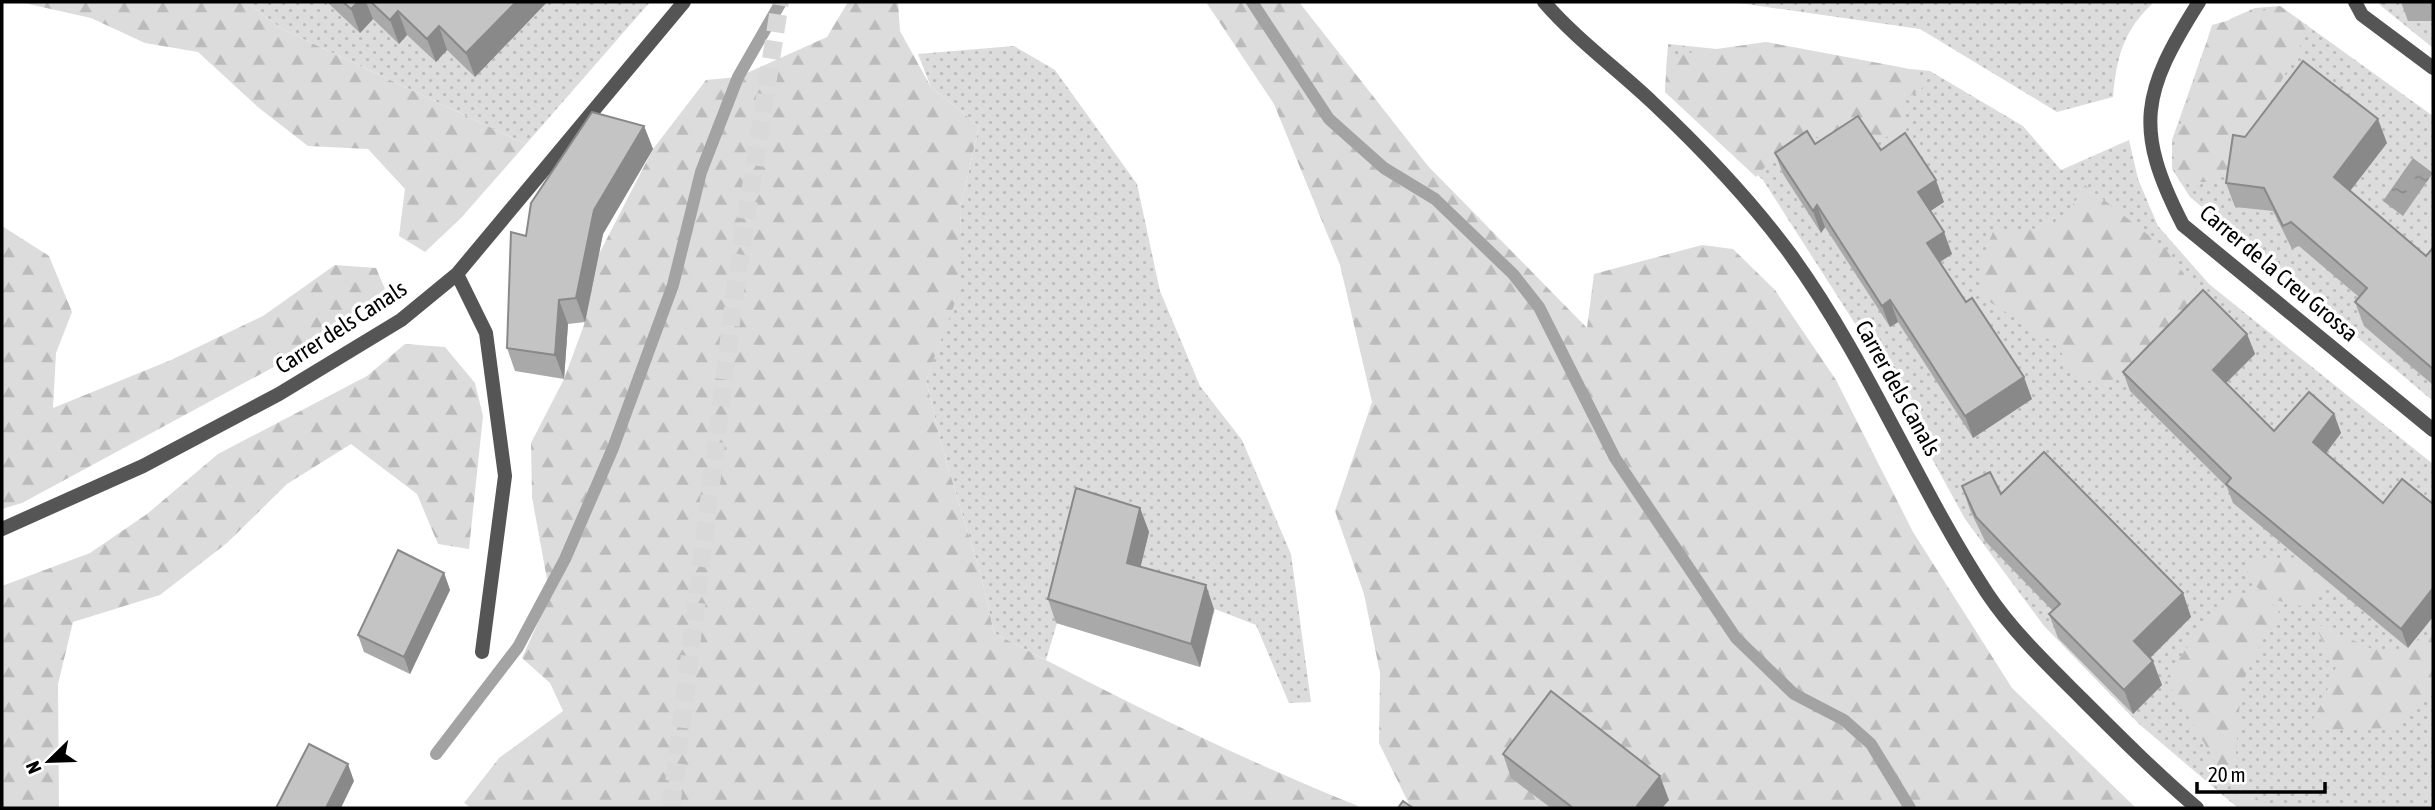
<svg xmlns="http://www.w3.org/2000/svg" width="2435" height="810" font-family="'Asap Condensed',sans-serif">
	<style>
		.grass { fill: url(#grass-dots) }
		.forest { fill: url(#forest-firs) }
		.water { fill: url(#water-ripples) }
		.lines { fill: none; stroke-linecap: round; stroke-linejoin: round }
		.stream { stroke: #a3a3a3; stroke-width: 12 }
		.primary-tunnel { stroke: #d9d9d9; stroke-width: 18; stroke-dasharray: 18 9; stroke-linecap: butt }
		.minor { stroke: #555; stroke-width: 14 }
		.wall { fill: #a9a9a9 }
		.shaded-wall { fill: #898989 }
		.building { fill: #c4c4c4; stroke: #898989; stroke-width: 2 }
		.labels { text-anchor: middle; stroke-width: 7; stroke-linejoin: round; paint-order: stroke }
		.street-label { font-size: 23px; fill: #000; stroke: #fff }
	</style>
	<defs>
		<pattern id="grass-dots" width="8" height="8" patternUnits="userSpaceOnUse" patternTransform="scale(1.75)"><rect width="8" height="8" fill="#dcdcdc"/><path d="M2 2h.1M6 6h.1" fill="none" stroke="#bbb" stroke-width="1.8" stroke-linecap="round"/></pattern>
		<pattern id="forest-firs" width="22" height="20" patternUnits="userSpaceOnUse" patternTransform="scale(1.75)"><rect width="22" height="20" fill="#dcdcdc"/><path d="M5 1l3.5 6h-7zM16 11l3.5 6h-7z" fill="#bbb"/></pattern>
		<pattern id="water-ripples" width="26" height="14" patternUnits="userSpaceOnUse" patternTransform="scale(1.75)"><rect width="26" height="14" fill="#a3a3a3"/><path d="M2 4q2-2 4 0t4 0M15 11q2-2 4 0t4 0" fill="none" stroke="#8b8b8b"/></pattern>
	</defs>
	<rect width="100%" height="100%" fill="#fff"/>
	<!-- grass -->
	<path class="grass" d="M 246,2 L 650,2 L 526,144 L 282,29 Z
		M 1732,2 L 2154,2 C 2123,31 2117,56 2113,97 L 2057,112 L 1920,29 Z
		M 2379,2 L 2433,2 L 2433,48 L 2380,5 Z
		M 2280,6 L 2433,116 L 2433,401 L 2190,197 L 2172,169 L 2172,140 L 2205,46 L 2230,19 L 2255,8 Z
		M 1668,44 L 1930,71 L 2023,126 L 2061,170 L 2129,140 L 2138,179 L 2158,226 L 2209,284 L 2433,464 L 2433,808 L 2238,808 L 2139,724 L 2044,626 L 1965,519 L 1877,358 L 1763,180 L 1665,92 Z
		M 1014,46 L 1055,70 L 1137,184 L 1160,291 L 1200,386 L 1242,440 L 1291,554 L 1311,702 L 1289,703 L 1256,625 L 1215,609 L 1200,667 L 1057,623 L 1046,660 L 994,633 L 982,579 L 942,447 L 926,380 L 958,292 L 961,205 L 979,126 L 931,87 L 918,54 Z"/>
	<!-- forest -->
	<path class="forest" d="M 2,2 L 246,2 L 282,29 L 526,144 L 461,218 L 425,252 L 399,236 L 405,189 L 368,149 L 308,146 L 259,108 L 198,52 L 145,43 L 91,18 L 24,3 Z
		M 848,2 L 898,2 L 900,31 L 931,87 L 979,126 L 961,205 L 959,292 L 926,380 L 942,447 L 982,579 L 994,633 C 1114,696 1233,756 1358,806 L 1356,808 L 471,808 L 464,803 L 499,758 L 563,711 L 550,683 L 522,658 L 550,596 L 532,497 L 531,443 L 564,379 L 584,325 L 598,256 L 653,149 L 706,80 L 738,77 L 827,37 Z
		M 1206,2 L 1299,2 L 1428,166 L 1587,328 L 1594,274 L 1702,245 L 1733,249 L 1775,290 L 1836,380 L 1913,532 L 2012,688 L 2136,808 L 1411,808 L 1379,743 L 1380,673 L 1364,594 L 1335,511 L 1372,402 L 1340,265 L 1274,104 Z
		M 2280,6 L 2310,28 L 2272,98 L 2254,150 L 2214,182 L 2180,182 L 2172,151 L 2212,25 Z
		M 1766,42 L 1905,68 L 1928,84 L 1906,99 L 1903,132 L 1880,139 L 1829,132 L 1777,154 L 1756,177 L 1665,92 L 1667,56 Z
		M 2085,185 L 2166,249 L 2205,303 L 2110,384 L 2077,379 L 2056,344 L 1982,297 L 1982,258 L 1993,232 C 2043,228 2059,233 2085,185 Z
		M 2,226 L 49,256 L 72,312 L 56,353 L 53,408 L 171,360 L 263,316 L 335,265 L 376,268 L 385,289 L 320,342 L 22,503 L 2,509 Z
		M 405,344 L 445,347 L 475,383 L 483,416 L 469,549 L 438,544 L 417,494 L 351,444 L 287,484 L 227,543 L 160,595 L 73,622 L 58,684 L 59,808 L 2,808 L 2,586 L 90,553 L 147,514 L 218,454 L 367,376 Z
		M 2311,554 L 2339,574 L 2300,606 L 2271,599 L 2262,592 L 2280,614 L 2267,630 L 2241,686 L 2235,766 L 2264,808 L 2243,808 L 2166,679 L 2189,644 L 2234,595 L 2260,590 L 2246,577 L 2249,559 L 2276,561 Z
		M 2313,622 L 2372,649 L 2401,651 L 2433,631 L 2433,694 L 2392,728 L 2307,730 L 2323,701 L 2336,667 Z"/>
	<!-- water -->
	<path class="water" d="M 2413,158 L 2433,173 L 2403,216 L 2383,201 Z"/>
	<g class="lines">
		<!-- stream -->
		<path class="stream" d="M 1252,2 L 1329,119 L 1384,168 L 1435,199 L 1513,274 L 1539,307 L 1615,458 L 1736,638 L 1794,694 L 1844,720 L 1871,744 L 1910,808
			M 436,754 L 518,647 L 565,559 L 613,448 L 673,285 L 701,172 L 738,77 L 781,2"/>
		<!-- primary-tunnel -->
		<path class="primary-tunnel" d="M 671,808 L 736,283 L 780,2"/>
		<!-- minor -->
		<path class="minor" d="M 1544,2 C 1576,39 1616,68 1652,102 C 1702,149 1750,199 1791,255 C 1868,361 1915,483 1987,593 C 2013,632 2049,666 2082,699 C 2120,737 2157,774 2197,808
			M 2199,2 C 2142,92 2133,128 2183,225 L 2433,430
			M 2355,2 L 2362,15 L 2433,68
			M 457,274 L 486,333 L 505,476 L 482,652
			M 2,529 L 143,466 L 279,394 L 401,320 L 457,274 L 684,2"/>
	</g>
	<!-- wall -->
	<path class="wall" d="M 327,2 L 547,2 L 475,77 L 447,50 L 436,62 L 407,35 L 399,44 L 373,19 L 360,33 Z
		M 2401,2 L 2433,2 L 2433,21 L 2408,21 Z
		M 644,126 L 653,149 L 603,234 L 585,322 L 568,324 L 564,379 L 515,371 L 507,348 L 526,236 Z
		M 2387,143 L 2350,191 L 2426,256 L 2433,248 L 2433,385 L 2364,326 L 2355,302 L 2359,297 L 2299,246 L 2292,249 L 2273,211 L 2235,207 L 2226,183 Z
		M 1815,144 L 1881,150 L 1944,202 L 1930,211 L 1952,254 L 1940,262 L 2032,399 L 1973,438 L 1898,322 L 1890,327 L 1825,227 L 1821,233 L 1783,174 L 1775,153 Z
		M 2247,334 L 2255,354 L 2226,383 L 2274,431 L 2334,414 L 2341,433 L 2326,453 L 2383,503 L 2408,648 L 2233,503 L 2227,487 L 2130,391 L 2123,372 Z
		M 1962,486 L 2001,494 L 2183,593 L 2191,617 L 2150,658 L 2162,685 L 2133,714 L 2058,638 L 2049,614 L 2053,611 L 1985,541 L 1970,510 Z
		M 1140,508 L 1149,532 L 1140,567 L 1214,609 L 1200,667 L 1056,623 L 1048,599 Z
		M 444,573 L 450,590 L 410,674 L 364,652 L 358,635 Z
		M 1503,754 L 1669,800 L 1662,808 L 1551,808 L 1511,778 Z"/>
	<!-- shaded-wall -->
	<path class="shaded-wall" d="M 358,2 L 366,2 L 373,19 L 360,33 L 351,9 Z
		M 516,2 L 547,2 L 475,77 L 466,53 Z
		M 398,11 L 407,35 L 399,44 L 390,20 Z
		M 439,26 L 447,50 L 436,62 L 427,39 Z
		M 2378,119 L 2387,143 L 2343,200 L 2334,177 Z
		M 644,126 L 653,149 L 603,234 L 585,322 L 576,298 L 594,210 Z
		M 1936,180 L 1944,202 L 1926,214 L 1918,192 Z
		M 1817,205 L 1825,227 L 1821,233 L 1813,211 Z
		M 1944,232 L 1952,254 L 1935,265 L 1927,243 Z
		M 559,300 L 568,324 L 564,379 L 555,355 Z
		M 1890,300 L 1898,322 L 1890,327 L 1882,306 Z
		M 2247,334 L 2255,354 L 2220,389 L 2213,370 Z
		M 2024,377 L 2032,399 L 1973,438 L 1965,416 Z
		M 2334,414 L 2341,433 L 2320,461 L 2313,442 Z
		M 1140,508 L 1149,532 L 1136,586 L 1127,563 Z
		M 444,573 L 450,590 L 410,674 L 404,657 Z
		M 1206,585 L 1214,609 L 1200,667 L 1191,644 Z
		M 2433,588 L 2433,617 L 2408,648 L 2401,629 Z
		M 2183,593 L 2191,617 L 2143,665 L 2134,641 Z
		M 2153,661 L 2162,685 L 2133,714 L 2124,690 Z
		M 348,764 L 354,781 L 341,808 L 326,808 Z
		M 1660,776 L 1669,800 L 1662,808 L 1638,808 L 1637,806 Z"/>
	<!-- building -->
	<path class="building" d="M 343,2 L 358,2 L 351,9 Z
		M 371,2 L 516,2 L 466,53 L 439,26 L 427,39 L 398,11 L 390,20 Z
		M 2303,61 L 2378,119 L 2334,177 L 2426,256 L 2433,248 L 2433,369 L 2355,302 L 2367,288 L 2291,222 L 2283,226 L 2264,188 L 2226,183 L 2233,135 L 2245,137 Z
		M 592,112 L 644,126 L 594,210 L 576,298 L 559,300 L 555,355 L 507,348 L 511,232 L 526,236 L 531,203 Z
		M 1858,116 L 1881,150 L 1905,133 L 1936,180 L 1918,192 L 1944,232 L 1927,243 L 1966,302 L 1972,298 L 2024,377 L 1965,416 L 1890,300 L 1882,306 L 1817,205 L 1813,211 L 1775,153 L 1807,131 L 1815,144 Z
		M 2203,290 L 2247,334 L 2213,370 L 2274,431 L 2309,392 L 2334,414 L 2313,442 L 2383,503 L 2402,479 L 2433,504 L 2433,588 L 2401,629 L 2226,484 L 2231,478 L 2123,372 Z
		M 2044,452 L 2183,593 L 2134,641 L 2153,661 L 2124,690 L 2049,614 L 2060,604 L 1976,517 L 1962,486 L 1990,472 L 2001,494 Z
		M 1076,488 L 1140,508 L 1127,563 L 1206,585 L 1191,644 L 1048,599 Z
		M 398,550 L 444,573 L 404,657 L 358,635 Z
		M 1551,691 L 1660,776 L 1637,806 L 1639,808 L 1573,808 L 1503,754 Z
		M 309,744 L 348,764 L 326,808 L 276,808 Z
		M 1403,801 L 1413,808 L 1398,808 Z"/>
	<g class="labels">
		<!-- street labels -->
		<g class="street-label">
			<text transform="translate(2279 273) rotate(40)" y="8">Carrer de la Creu Grossa</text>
			<text transform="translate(341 327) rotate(-33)" y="8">Carrer dels Canals</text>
			<text transform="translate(1898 388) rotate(61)" y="8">Carrer dels Canals</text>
		</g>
	</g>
	<!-- border -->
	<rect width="2435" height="810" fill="none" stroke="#000000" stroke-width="7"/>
	<!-- north arrow -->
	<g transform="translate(49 761) rotate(247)" stroke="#ffffff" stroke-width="5" paint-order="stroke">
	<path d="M0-5L12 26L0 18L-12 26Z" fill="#000000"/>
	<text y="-10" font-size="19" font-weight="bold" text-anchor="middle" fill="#000000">N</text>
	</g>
	<!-- scale -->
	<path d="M2197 782v10h128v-10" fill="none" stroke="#000000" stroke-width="3.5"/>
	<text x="2208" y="782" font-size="21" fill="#000000" stroke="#ffffff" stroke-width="5" paint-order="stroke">20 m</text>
</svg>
